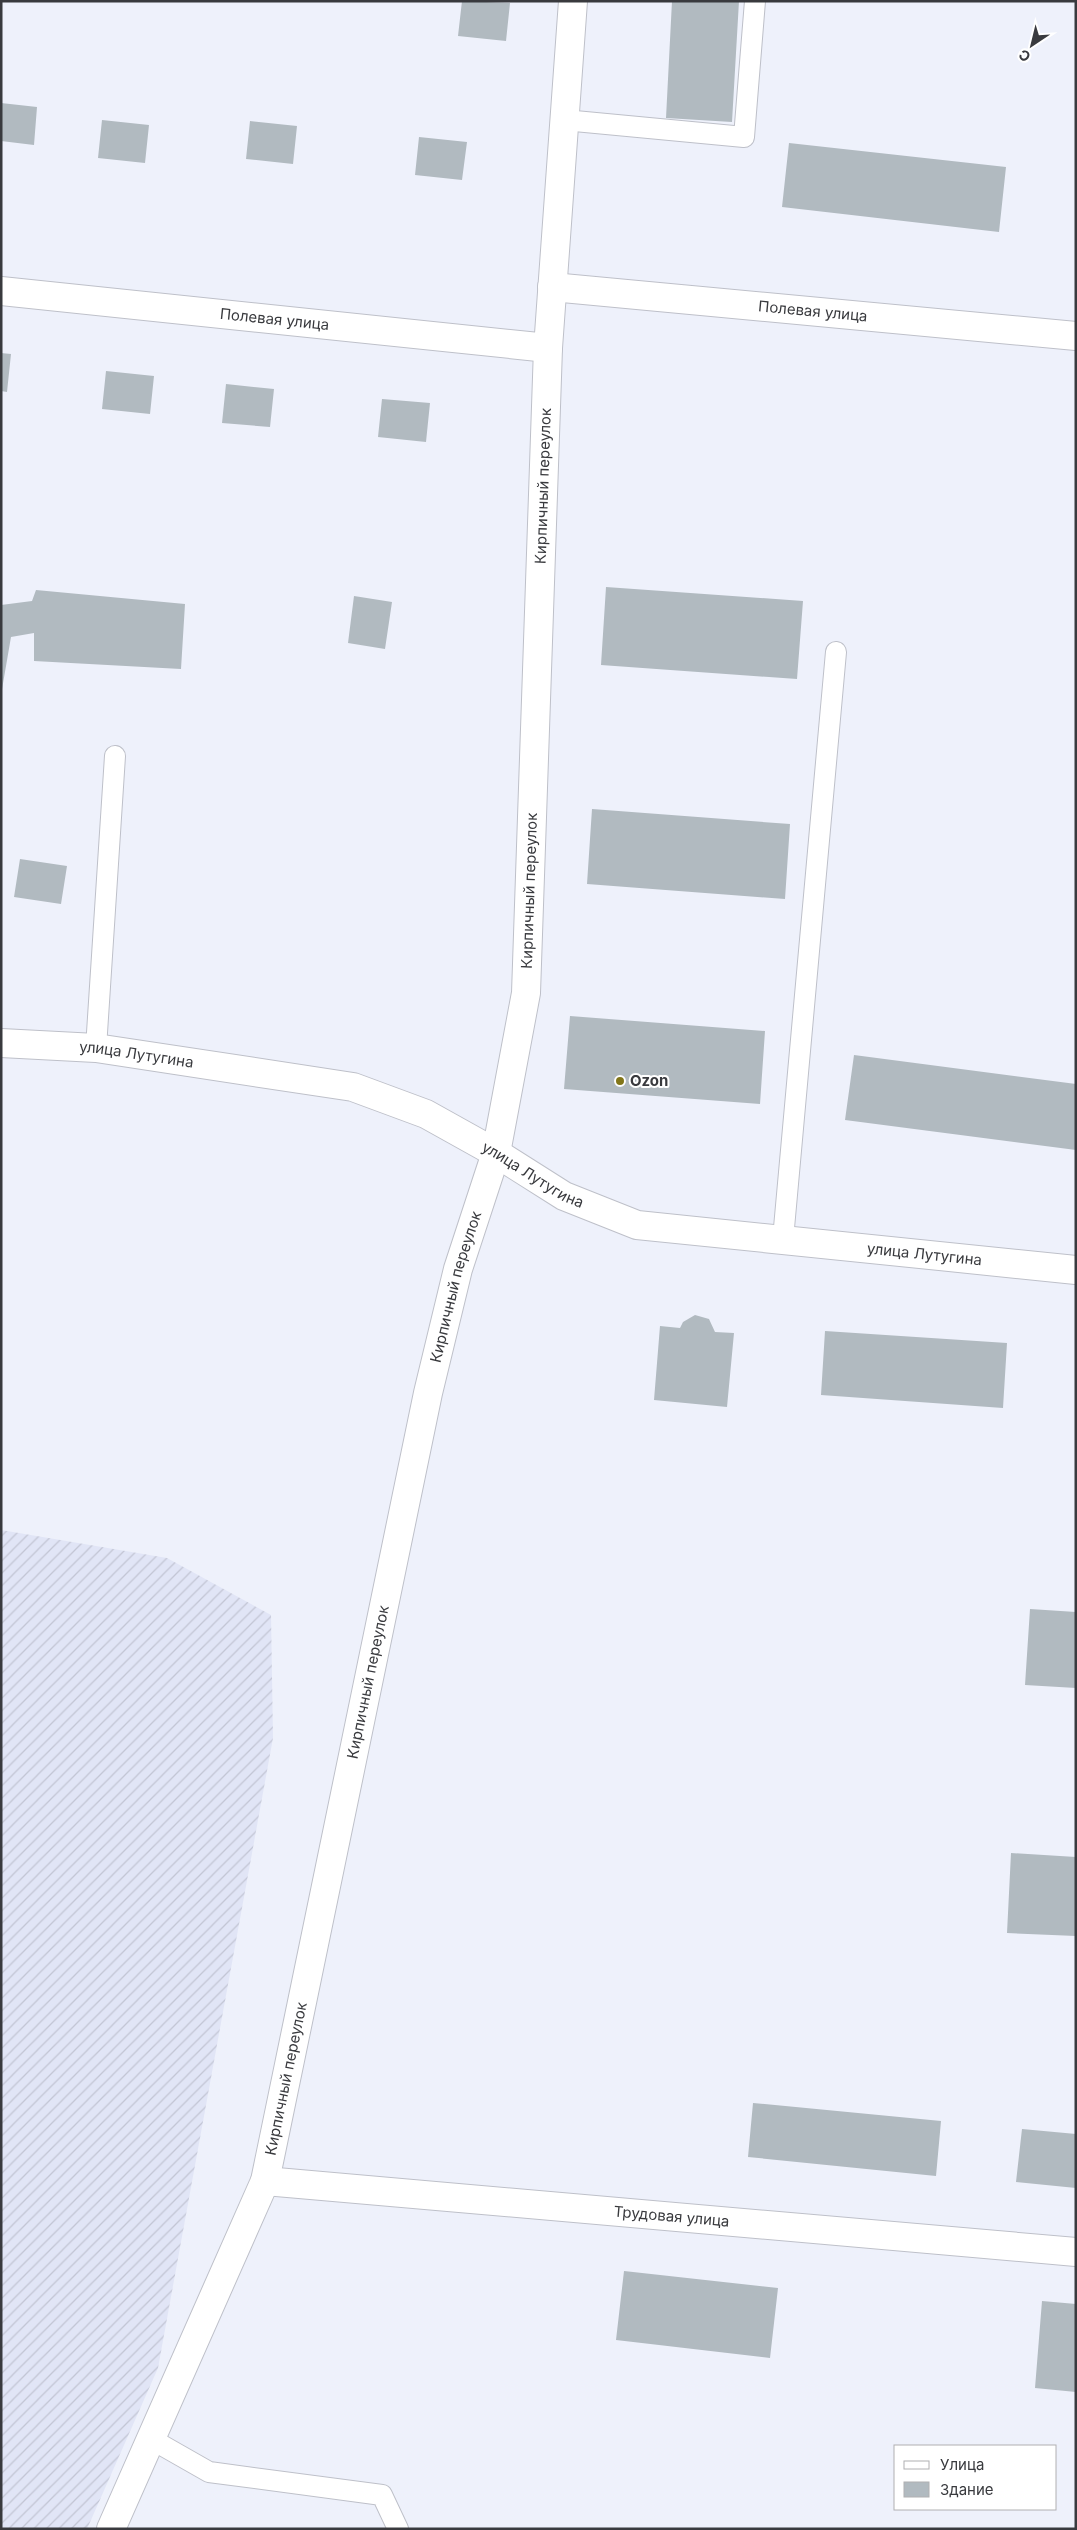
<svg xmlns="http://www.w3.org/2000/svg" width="1077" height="2530" font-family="Inter,sans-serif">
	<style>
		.industrial { fill: url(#industrial-furrows) }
		.building { fill: #b1bac0 }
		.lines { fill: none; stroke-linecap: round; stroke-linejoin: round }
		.service-casing { stroke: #bec0c9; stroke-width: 22 }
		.minor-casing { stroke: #bec0c9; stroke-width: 30 }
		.secondary-casing { stroke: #bec0c9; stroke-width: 30 }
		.service { stroke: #fff; stroke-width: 20 }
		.minor { stroke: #fff; stroke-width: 28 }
		.secondary { stroke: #fff; stroke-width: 28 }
		.poi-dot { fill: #827619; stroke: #fff; stroke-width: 2 }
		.labels { text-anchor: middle; stroke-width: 4; stroke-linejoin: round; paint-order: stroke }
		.street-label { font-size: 15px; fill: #393a3e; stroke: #fff }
		.poi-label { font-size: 15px; font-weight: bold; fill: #393a3e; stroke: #fff; text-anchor: start }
	</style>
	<defs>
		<pattern id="industrial-furrows" width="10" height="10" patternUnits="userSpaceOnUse" patternTransform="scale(1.25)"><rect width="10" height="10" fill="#e1e5f6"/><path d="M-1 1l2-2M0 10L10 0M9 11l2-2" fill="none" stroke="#c2c5d4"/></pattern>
	</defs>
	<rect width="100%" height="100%" fill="#eef1fb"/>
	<!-- industrial -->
	<path class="industrial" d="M 1,1530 L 167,1558 L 271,1615 L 273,1738 L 158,2368 L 87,2529 L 1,2529 Z"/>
	<!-- building -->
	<path class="building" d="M 462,1 L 510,3 L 506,41 L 458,36 Z
		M 672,1 L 739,1 L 732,122 L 666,118 Z
		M 1,103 L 37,107 L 34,145 L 1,141 Z
		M 102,120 L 149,125 L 145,163 L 98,158 Z
		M 250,121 L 297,126 L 293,164 L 246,159 Z
		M 419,137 L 467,142 L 462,180 L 415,175 Z
		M 789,143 L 1006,167 L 999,232 L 782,207 Z
		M 1,353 L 11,354 L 7,392 L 1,391 Z
		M 106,371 L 154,376 L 150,414 L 102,409 Z
		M 226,384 L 274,389 L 270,427 L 222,423 Z
		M 382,399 L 430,403 L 426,442 L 378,437 Z
		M 606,587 L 803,601 L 797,679 L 601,665 Z
		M 36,590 L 185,604 L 181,669 L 34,661 L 34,633 L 11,637 L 1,695 L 1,605 L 32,601 Z
		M 354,596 L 392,602 L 385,649 L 348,643 Z
		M 592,809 L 790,824 L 785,899 L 587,884 Z
		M 20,859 L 67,866 L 61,904 L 14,897 Z
		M 570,1016 L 765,1031 L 760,1104 L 564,1089 Z
		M 854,1055 L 1076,1084 L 1076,1150 L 845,1120 Z
		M 695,1315 L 709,1319 L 715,1332 L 734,1333 L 727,1407 L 654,1400 L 660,1326 L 680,1328 L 683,1322 Z
		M 825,1331 L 1007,1343 L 1003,1408 L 821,1395 Z
		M 1030,1609 L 1076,1612 L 1076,1688 L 1025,1685 Z
		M 1011,1853 L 1076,1857 L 1076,1936 L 1007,1933 Z
		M 753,2103 L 941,2121 L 936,2176 L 748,2157 Z
		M 1022,2129 L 1076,2134 L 1076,2188 L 1016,2182 Z
		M 624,2271 L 778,2288 L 770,2358 L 616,2340 Z
		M 1042,2301 L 1076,2304 L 1076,2392 L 1035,2388 Z"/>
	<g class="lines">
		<!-- service casing -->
		<g class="service-casing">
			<path id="service" d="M 564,120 L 744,137 L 755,1
				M 96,1048 L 115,756
				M 783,1239 L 836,652
				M 151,2439 L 209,2472 L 382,2495 L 398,2529"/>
		</g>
		<!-- minor casing -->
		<g class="minor-casing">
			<g id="minor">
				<path id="s1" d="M 552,287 L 1076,336"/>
				<path id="s2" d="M 1,291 L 548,348"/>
				<path id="s3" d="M 265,2181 L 1076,2252"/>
				<path id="s4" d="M 111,2529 L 265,2181 L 428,1393 L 458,1269 L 496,1153 L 526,993 L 548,348 L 573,1"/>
			</g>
		</g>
		<!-- secondary casing -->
		<g class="secondary-casing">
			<g id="secondary">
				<path id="s5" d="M 1,1043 L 96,1048 L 353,1087 L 426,1114 L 496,1153 L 564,1196 L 637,1225 L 1076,1270"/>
			</g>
		</g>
		<!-- service -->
		<use href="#service" class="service"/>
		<!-- minor -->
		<use href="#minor" class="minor"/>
		<!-- secondary -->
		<use href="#secondary" class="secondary"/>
	</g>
	<!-- markers -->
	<circle class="poi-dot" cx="620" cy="1081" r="5"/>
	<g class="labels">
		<!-- street labels -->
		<g class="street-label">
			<text dy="5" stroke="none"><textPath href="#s1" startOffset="262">Полевая улица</textPath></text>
			<text dy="5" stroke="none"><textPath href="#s2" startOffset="275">Полевая улица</textPath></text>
			<text dy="5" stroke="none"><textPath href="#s4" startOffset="2105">Кирпичный переулок</textPath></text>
			<text dy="5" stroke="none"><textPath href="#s4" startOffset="1700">Кирпичный переулок</textPath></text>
			<text dy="5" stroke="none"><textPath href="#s5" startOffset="136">улица Лутугина</textPath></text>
			<text dy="5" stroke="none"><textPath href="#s5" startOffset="556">улица Лутугина</textPath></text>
			<text dy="5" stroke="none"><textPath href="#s5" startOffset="961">улица Лутугина</textPath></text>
			<text dy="5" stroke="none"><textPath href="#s4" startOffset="1295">Кирпичный переулок</textPath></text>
			<text dy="5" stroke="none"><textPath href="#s4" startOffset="890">Кирпичный переулок</textPath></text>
			<text dy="5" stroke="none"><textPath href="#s4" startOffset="485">Кирпичный переулок</textPath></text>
			<text dy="5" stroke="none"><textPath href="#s3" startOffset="408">Трудовая улица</textPath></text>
		</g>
		<!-- poi labels -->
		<g class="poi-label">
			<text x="630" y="1086">Ozon</text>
		</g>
	</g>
	<!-- border -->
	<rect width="1077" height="2530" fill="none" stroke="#393a3e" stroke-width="5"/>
	<!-- legend -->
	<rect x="894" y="2445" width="162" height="65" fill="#ffffff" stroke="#b0b0b2"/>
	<rect x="904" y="2461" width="25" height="8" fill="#ffffff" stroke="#b0b0b2"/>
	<text x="940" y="2470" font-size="15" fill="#393a3e">Улица</text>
	<rect x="904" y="2482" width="25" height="15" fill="#b1bac0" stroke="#b0b0b2"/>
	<text x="940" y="2495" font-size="15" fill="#393a3e">Здание</text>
	<!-- north arrow -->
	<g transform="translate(1032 45) rotate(215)" stroke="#ffffff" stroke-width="4" paint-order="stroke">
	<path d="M0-4L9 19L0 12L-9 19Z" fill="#393a3e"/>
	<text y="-8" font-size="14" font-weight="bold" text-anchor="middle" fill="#393a3e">С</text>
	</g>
</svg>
